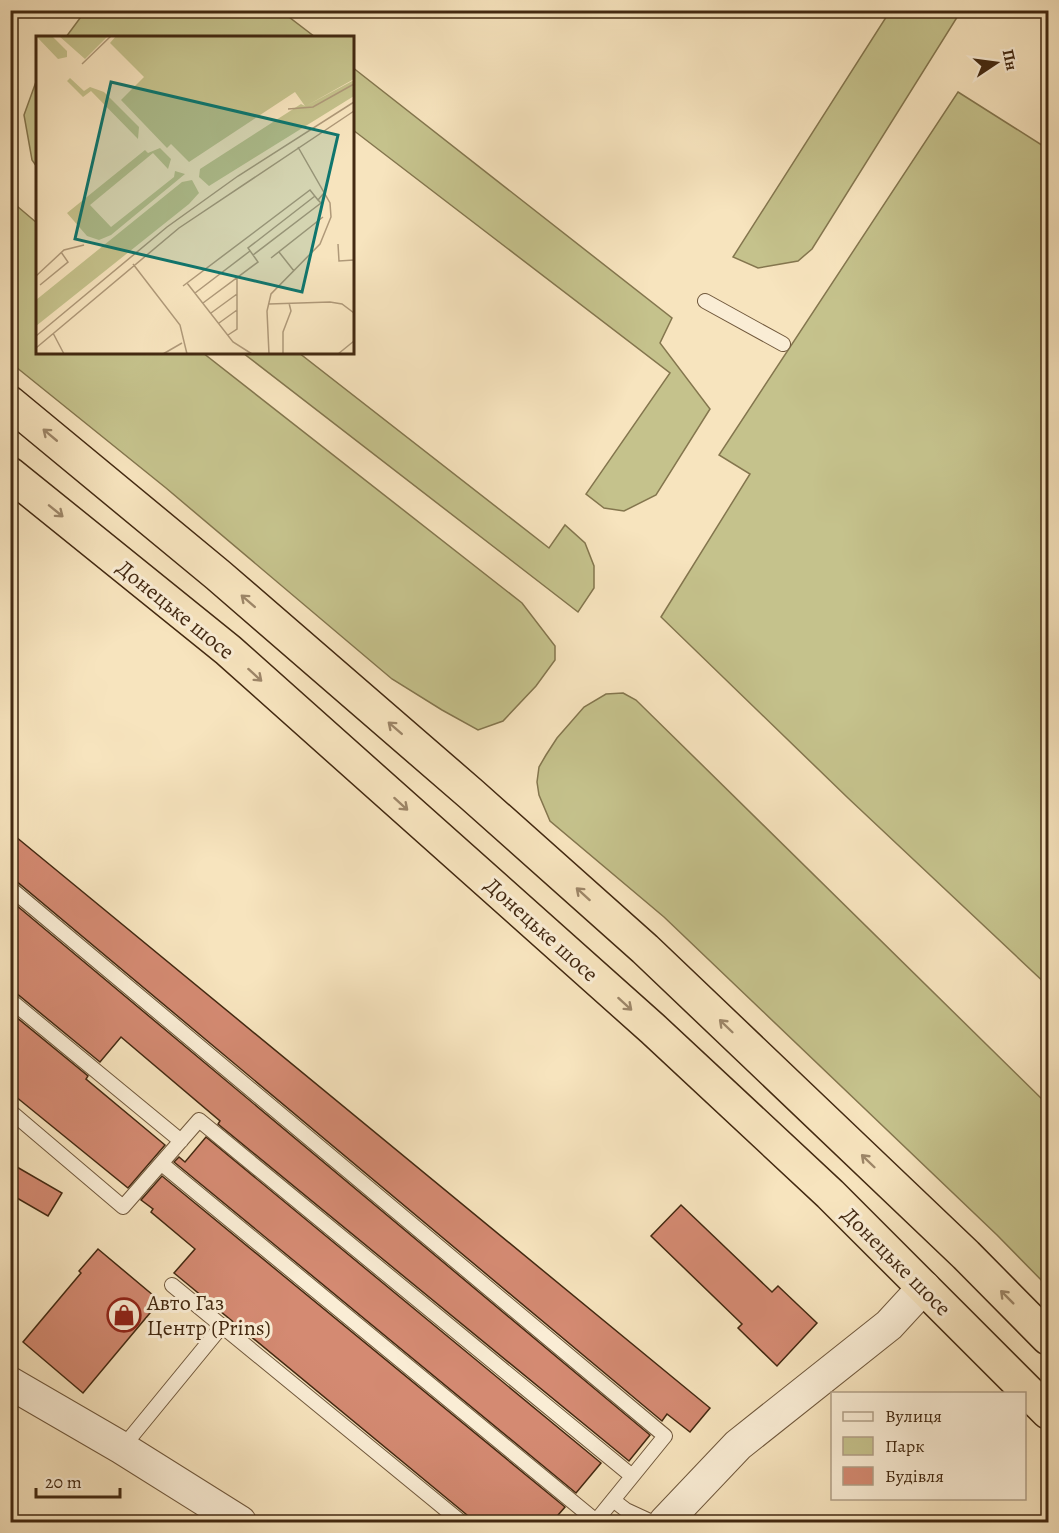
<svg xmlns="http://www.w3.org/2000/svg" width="1059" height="1533" font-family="Alegreya,serif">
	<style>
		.green { fill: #c5c28c; stroke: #84764e; stroke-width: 1.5 }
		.building { fill: #d48a72; stroke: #432911; stroke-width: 1.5 }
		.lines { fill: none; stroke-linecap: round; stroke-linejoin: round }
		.service-casing { stroke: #70583c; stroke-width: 16 }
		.tertiary-casing { stroke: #70583c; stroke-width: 34 }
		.trunk-casing { stroke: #432911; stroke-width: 36 }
		.service { stroke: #faedd5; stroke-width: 14 }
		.tertiary { stroke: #faedd5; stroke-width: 32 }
		.trunk { stroke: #f7e4be; stroke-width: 33 }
		.oneway { stroke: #9d8668 }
		.labels { text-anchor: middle; stroke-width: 6; stroke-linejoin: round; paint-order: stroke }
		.street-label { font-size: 22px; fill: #432911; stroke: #faedd5 }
		.poi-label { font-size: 22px; fill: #432911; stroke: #faedd5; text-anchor: start }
		.inset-road { fill: none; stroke: #af9979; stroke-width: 1.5 }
		.view { fill: #0f766e; fill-opacity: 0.15; stroke: #0f766e; stroke-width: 3 }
		.inset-edge { fill: none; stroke: #432911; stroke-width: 3 }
	</style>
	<rect width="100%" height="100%" fill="#f7e4be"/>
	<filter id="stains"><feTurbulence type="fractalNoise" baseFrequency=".00333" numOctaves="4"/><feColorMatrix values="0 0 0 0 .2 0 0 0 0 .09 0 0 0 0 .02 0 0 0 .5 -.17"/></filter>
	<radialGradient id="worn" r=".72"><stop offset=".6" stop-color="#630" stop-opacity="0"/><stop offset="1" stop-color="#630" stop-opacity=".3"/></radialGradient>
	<!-- green -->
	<path class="green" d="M 86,10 L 281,11 L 315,37 L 66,37 Z
		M 890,11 L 961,11 L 812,249 L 798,261 L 758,268 L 733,257 Z
		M 352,67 L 672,318 L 660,343 L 710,409 L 656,495 L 624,511 L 604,508 L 586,494 L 670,373 L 353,130 Z
		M 37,79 L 38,167 L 37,167 L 32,160 L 24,115 Z
		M 958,92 L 1048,149 L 1048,986 L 848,798 L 661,617 L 750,474 L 719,455 Z
		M 11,201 L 37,223 L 38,352 L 203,353 L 522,603 L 555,646 L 555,660 L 536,686 L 503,721 L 478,730 L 442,710 L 392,679 L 166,488 L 11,363 Z
		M 243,353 L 299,353 L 549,548 L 565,525 L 585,543 L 594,566 L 594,588 L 578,612 Z
		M 623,693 L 636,700 L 1048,1105 L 1048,1287 L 997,1235 L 664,917 L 550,821 L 539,795 L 537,782 L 539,767 L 546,755 L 557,738 L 584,707 L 606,694 Z"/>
	<!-- building -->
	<path class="building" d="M 10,832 L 710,1408 L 690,1432 L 667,1414 L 662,1421 L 16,881 L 10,879 Z
		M 10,900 L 650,1435 L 629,1461 L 218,1124 L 220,1121 L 121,1037 L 100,1062 L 16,993 L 10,991 Z
		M 10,1012 L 88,1076 L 86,1079 L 165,1145 L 128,1188 L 10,1092 Z
		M 206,1137 L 601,1463 L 576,1493 L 174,1162 L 179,1157 L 185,1162 Z
		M 10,1163 L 62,1193 L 48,1216 L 10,1194 Z
		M 162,1176 L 565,1507 L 552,1522 L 473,1522 L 467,1515 L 174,1273 L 195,1249 L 151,1212 L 153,1209 L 141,1200 Z
		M 681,1205 L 772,1292 L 778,1286 L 817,1323 L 777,1366 L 738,1328 L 742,1324 L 651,1236 Z
		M 98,1249 L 160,1301 L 83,1393 L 23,1342 L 81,1273 L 79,1271 Z"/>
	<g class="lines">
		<!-- service casing -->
		<g class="service-casing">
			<path id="service" d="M 705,301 L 783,344
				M 10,888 L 665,1436 L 613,1500 L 626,1510 L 652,1522
				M 10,1000 L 181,1141
				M 10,1111 L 123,1207 L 199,1120 L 632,1476
				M 162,1164 L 596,1521 L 613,1500
				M 172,1285 L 461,1522
				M 122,1448 L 222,1326"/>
		</g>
		<!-- tertiary casing -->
		<g class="tertiary-casing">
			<path id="tertiary" d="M 10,1383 L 122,1448 L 240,1522
				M 665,1522 L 738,1445 L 889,1325 L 924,1287"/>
		</g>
		<!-- trunk casing -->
		<g class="trunk-casing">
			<path id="trunk" d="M 10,403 L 218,575 L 471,794 L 645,949 L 966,1255 L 1048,1338
				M 10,474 L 228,650 L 653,1029 L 830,1194 L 1048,1412"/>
		</g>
		<!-- service -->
		<use href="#service" class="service"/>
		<!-- tertiary -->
		<use href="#tertiary" class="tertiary"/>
		<!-- trunk -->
		<use href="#trunk" class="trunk"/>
	</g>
	<!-- one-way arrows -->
	<defs><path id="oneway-shaft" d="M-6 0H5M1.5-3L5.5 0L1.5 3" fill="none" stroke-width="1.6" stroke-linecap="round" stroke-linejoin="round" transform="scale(1.5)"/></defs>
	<g class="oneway">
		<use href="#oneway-shaft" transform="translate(50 435) rotate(-140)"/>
		<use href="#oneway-shaft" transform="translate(56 511) rotate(39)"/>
		<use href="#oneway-shaft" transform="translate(248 601) rotate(-139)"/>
		<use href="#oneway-shaft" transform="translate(255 675) rotate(42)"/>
		<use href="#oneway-shaft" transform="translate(395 728) rotate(-139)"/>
		<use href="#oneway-shaft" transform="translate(401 804) rotate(42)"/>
		<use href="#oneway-shaft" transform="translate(583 894) rotate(-138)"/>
		<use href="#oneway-shaft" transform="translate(625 1004) rotate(42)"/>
		<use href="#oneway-shaft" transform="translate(726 1026) rotate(-136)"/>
		<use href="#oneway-shaft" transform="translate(868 1161) rotate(-136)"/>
		<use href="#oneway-shaft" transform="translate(1007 1297) rotate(-135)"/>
	</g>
	<!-- icons -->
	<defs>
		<g id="shop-ring" transform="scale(1.725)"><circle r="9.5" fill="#faedd5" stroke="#8f2418" stroke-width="1.5"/><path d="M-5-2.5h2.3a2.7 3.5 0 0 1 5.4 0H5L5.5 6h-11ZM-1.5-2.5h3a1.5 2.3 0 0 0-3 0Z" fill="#8f2418"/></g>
	</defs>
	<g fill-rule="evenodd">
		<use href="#shop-ring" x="124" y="1315"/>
	</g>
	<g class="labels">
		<!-- street labels -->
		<g class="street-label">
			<text transform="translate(176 609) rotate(39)" y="8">Донецьке шосе</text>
			<text transform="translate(542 929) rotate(42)" y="8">Донецьке шосе</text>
			<text transform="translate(897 1261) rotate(45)" y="8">Донецьке шосе</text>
		</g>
		<!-- poi labels -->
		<g class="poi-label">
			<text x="147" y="1310">Авто Газ<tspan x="147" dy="25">Центр (Prins)</tspan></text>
		</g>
	</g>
	<!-- overview -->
	<g transform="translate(36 36)">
		<rect width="318" height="318" fill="#f7e4be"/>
		<path d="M 0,0 L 16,0 L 31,15 L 31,21 L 22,23 ZM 23,0 L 70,0 L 71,1 L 49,23 ZM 80,0 L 318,0 L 318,43 L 270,70 L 318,44 L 318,60 L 173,150 L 163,141 L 164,133 L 265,68 L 269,70 L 259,56 L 153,126 L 135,108 L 131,112 L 85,64 L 108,41 L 74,7 ZM 34,42 L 48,55 L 54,51 L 68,56 L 103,91 L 102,103 L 55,55 L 47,61 L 31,45 ZM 124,112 L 135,123 L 132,133 L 117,117 L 54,169 L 75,191 L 138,141 L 139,135 L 149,138 L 75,199 L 63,204 L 51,200 L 31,177 L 109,114 L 112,117 ZM 156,144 L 163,157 L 153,168 L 0,290 L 0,264 L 146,146 Z" fill="#c5c28c"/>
		<path class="inset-road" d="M 46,28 L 75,0M 252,73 L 277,71 L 318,48M 302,208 L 303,225 L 318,224M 243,216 L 258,235M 217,219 L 285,167 L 282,164M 235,222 L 287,181M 97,228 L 144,289 L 151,318M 0,240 L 28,214 L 48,209M 151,247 L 197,306 L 216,318M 4,249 L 32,226 L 25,216M 147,250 L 274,154 L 282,164 L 288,157M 159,257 L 214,215M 167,267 L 222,226 L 212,212 L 279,160M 233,268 L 294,266 L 306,268 L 318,277M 175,277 L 201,258M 183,287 L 201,274M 17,297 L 28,318M 192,299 L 201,293 L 201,242M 0,300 L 131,191 L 202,140 L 318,66M 0,312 L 143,192 L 318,75M 127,318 L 146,307M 233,318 L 231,275 L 235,258 L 284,208 L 295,181 L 294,167 L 262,111M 247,318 L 247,296 L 255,275 L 253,267M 302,318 L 318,305"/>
		<path class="view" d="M 75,46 L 302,99 L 266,256 L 39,203 Z"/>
		<rect width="318" height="318" class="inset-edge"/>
	</g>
	<!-- margin -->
	<rect width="1059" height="1533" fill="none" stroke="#f7e4be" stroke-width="36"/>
	<rect x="12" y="12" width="1035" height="1509" fill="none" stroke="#432911" stroke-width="3"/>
	<rect x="18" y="18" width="1023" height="1497" fill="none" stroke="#432911" stroke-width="1.5"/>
	<!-- legend -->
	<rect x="831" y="1392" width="195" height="108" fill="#faedd5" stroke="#b19f87" stroke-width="1.5"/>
	<rect x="843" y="1412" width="30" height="9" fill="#faedd5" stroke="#b19f87" stroke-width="1.5"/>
	<text x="885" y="1422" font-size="18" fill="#432911">Вулиця</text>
	<rect x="843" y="1437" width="30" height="18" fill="#c5c28c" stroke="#b19f87" stroke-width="1.5"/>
	<text x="885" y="1452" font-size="18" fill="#432911">Парк</text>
	<rect x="843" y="1467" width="30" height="18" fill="#d48a72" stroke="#b19f87" stroke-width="1.5"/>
	<text x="885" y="1482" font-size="18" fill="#432911">Будівля</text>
	<!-- north arrow -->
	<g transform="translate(996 63) rotate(77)" stroke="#faedd5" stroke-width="4.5" paint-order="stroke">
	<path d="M0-4.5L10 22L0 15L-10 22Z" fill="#432911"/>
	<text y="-9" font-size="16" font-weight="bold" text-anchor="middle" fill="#432911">Пн</text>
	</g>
	<!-- scale -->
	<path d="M36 1488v9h84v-9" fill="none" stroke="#432911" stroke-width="3"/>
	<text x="45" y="1488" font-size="18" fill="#432911" stroke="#faedd5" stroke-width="4.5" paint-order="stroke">20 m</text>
	<rect width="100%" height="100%" filter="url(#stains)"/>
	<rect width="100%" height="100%" fill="url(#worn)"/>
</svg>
